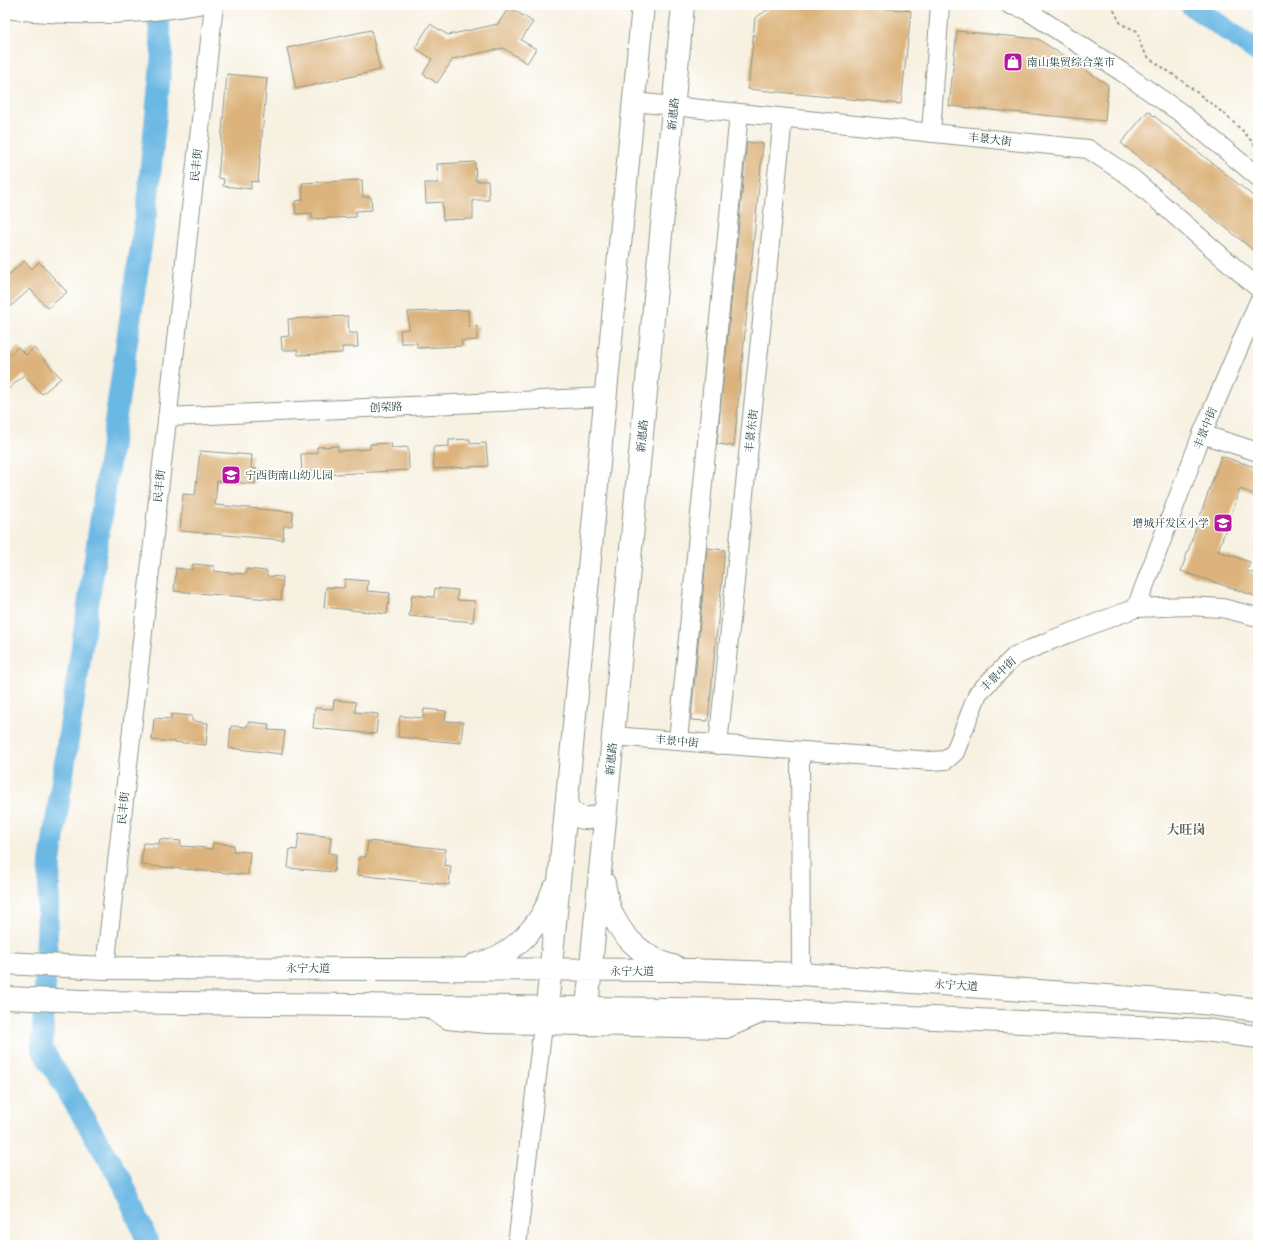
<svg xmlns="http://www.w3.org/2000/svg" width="1263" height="1250" font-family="Vollkorn,'Noto Serif SC',serif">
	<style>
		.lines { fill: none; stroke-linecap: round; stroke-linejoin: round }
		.river { stroke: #6ab8e4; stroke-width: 22 }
		.building { fill: #dcb37b }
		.minor-casing { stroke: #8b978a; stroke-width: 20 }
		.major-casing { stroke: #8b978a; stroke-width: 24 }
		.path { stroke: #8b978a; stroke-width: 2; stroke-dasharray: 3 3; stroke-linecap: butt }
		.minor { stroke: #fff; stroke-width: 18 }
		.major { stroke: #fff; stroke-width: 22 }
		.labels { text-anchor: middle; stroke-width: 3.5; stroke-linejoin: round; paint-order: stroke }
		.poi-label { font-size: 11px; fill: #1f3d34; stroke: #fff; text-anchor: start }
		.street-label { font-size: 11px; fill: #1f3d34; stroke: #fff }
		.quarter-label { font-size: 13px; font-weight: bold; fill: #61664d; stroke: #fff }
	</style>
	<rect width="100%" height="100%" fill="#fff"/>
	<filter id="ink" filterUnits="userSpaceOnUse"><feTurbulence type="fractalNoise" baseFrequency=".025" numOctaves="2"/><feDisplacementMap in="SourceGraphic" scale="8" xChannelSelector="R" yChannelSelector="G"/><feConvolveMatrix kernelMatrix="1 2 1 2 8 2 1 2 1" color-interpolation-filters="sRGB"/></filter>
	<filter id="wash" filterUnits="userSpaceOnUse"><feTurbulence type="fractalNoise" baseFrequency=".012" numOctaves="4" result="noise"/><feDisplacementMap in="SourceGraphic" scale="16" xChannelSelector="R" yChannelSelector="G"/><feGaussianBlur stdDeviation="0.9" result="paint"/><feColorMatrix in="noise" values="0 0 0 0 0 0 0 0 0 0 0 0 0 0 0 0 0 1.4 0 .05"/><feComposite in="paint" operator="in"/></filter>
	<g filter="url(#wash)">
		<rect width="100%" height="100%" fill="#f7f1e1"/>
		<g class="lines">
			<!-- river -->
			<path class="river" d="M 1191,5 L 1258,52
				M 46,958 L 50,862 L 147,206 L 162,53 L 157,5
				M 45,993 L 45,972
				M 44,1007 L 42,1049 L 122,1181 L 149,1245"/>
		</g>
		<g id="blocks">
			<!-- building -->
			<path class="building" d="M 775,5 L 851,5 L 911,11 L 901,104 L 748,89 L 755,18 Z
				M 509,7 L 533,22 L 521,40 L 536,49 L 527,63 L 503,48 L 453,59 L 437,83 L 423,74 L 432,59 L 415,48 L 430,24 L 448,35 L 498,24 Z
				M 371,30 L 380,70 L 296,89 L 287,48 Z
				M 957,31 L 1038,39 L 1108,85 L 1105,121 L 949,106 Z
				M 227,74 L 267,78 L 258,182 L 251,181 L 251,189 L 223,186 L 224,179 L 218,178 Z
				M 1148,111 L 1258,200 L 1258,254 L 1121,143 Z
				M 747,142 L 763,144 L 734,446 L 717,444 Z
				M 475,162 L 476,181 L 488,181 L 489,200 L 473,200 L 473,219 L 443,220 L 442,202 L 426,203 L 425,183 L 438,183 L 437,164 Z
				M 362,180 L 363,197 L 371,197 L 372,210 L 356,211 L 356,217 L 335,218 L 312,219 L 312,213 L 296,214 L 295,201 L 303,200 L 302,183 Z
				M 24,261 L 32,269 L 39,262 L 67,292 L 48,308 L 30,289 L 10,307 L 5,302 L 5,278 Z
				M 468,310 L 469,327 L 477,326 L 477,340 L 461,341 L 462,346 L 417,348 L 417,343 L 401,343 L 400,330 L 409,329 L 408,312 Z
				M 348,316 L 349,333 L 357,333 L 358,347 L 342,347 L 342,353 L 321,354 L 298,355 L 298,350 L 282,350 L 281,337 L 289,336 L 288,319 Z
				M 18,347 L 26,355 L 34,348 L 61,378 L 42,394 L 24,375 L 5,392 L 5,359 Z
				M 470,439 L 470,444 L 486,443 L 488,466 L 434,469 L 433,447 L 449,446 L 449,440 Z
				M 391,443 L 392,448 L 408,447 L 409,470 L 302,476 L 301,454 L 317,453 L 317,447 L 338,446 L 338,451 L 370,449 L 370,444 Z
				M 200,451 L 252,455 L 251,468 L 257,469 L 255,484 L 217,481 L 215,505 L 293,512 L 292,526 L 284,526 L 283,540 L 180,531 L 183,494 L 195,495 Z
				M 1221,456 L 1258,468 L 1258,496 L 1240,489 L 1218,551 L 1250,562 L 1247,571 L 1258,575 L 1258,597 L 1181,571 Z
				M 707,548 L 725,550 L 708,721 L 691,720 Z
				M 193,564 L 214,566 L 214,571 L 230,573 L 246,574 L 246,569 L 267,571 L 267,576 L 283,577 L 281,600 L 174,591 L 176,568 L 192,570 Z
				M 345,579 L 368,581 L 367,591 L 390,593 L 387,614 L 324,607 L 326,587 L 344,588 Z
				M 435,588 L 458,590 L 457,600 L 475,601 L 473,622 L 409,616 L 412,595 L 434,597 Z
				M 334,700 L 356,702 L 355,712 L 378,714 L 376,734 L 313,728 L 315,708 L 333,709 Z
				M 424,709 L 446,711 L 445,721 L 463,722 L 461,743 L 398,737 L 400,716 L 423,718 Z
				M 171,714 L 192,716 L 192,721 L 208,723 L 206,745 L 152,740 L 154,718 L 171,719 Z
				M 248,722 L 269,724 L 268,730 L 285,731 L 282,754 L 229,748 L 231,726 L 247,727 Z
				M 299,833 L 331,837 L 329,853 L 336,854 L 334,872 L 288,868 L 290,849 L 297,850 Z
				M 160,839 L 181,841 L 180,846 L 196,847 L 212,849 L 213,843 L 234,845 L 233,851 L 250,852 L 248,875 L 141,865 L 143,843 L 159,844 Z
				M 368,841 L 446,849 L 444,865 L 451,866 L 449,885 L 357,875 L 359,857 L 366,857 Z"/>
		</g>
	</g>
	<g filter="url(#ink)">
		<use href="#blocks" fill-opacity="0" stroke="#8b978a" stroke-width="1"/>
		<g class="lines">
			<!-- minor casing -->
			<g class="minor-casing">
				<path id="minor" d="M 1010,5 L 1025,9 L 1122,72 L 1181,113 L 1258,177
					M 5,9 C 69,17 136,16 199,5
					M 634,102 L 1088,149 L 1132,178 L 1258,288
					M 931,133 L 940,5
					M 167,417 L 606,397
					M 1202,434 L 1258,452
					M 1136,608 L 1202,434 L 1258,303
					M 613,736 L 931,761 L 946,760 L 955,752 L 978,693 L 1015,656 L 1054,639 L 1136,608 L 1188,606 L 1222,608 L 1258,617
					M 678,741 L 739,113
					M 718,745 L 783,118
					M 800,751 L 801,974
					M 105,968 L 214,5
					M 424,1006 L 448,1020 L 487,1024 L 726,1029 L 768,1011
					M 517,1245 L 543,1025"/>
			</g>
			<!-- major casing -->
			<g class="major-casing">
				<path id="major" d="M 566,806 C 577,821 593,822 606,810
					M 604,883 C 606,894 608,906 613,916 C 625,941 649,961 676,967
					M 5,963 L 105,968 L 689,970 L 801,974 L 1203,1003 L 1258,1010
					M 474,965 C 512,957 542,926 553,890
					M 5,998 L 109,1002 L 752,1010 L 1205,1030 L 1258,1037
					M 547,1007 L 643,5
					M 587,1008 L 683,5"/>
			</g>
			<!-- path -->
			<path class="path" d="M 1103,5 L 1136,6 L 1190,5
				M 1111,5 L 1121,24 L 1137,31 L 1142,48 L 1149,58 L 1181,80 L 1223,113 L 1243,131 L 1258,149"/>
			<!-- minor -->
			<use href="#minor" class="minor"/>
			<!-- major -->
			<use href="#major" class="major"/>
		</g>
	</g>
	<!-- icons -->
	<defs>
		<g id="shop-square" transform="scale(1)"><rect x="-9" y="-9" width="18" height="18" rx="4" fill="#b5179e" stroke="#fff"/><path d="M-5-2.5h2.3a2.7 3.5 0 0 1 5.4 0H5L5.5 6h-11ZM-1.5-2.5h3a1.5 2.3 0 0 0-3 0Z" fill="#fff"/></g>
		<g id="school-square" transform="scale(1)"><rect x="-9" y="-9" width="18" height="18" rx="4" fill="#b5179e" stroke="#fff"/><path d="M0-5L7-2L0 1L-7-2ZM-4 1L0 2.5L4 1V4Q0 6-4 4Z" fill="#fff"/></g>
	</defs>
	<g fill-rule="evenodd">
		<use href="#shop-square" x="1013" y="62"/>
		<use href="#school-square" x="231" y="475"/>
		<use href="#school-square" x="1223" y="523"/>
	</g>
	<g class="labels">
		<!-- poi labels -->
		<g class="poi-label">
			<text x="1027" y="66">南山集贸综合菜市</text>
			<text x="245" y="479">宁西街南山幼儿园</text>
			<text x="1209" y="527" text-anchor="end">增城开发区小学</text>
		</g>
		<!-- street labels -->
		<g class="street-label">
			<text transform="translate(673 114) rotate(-85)" y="4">新惠路</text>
			<text transform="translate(990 139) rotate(6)" y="4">丰景大街</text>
			<text transform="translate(196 165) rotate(-84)" y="4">民丰街</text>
			<text transform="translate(386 407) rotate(-3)" y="4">创荣路</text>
			<text transform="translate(1205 428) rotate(-68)" y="4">丰景中街</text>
			<text transform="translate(751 431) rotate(-84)" y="4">丰景东街</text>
			<text transform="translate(642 436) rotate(-85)" y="4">新惠路</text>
			<text transform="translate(159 486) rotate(-84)" y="4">民丰街</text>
			<text transform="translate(998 674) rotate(-44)" y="4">丰景中街</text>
			<text transform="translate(677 741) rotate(5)" y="4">丰景中街</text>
			<text transform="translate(611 759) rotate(-85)" y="4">新惠路</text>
			<text transform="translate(123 808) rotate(-84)" y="4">民丰街</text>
			<text x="308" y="972">永宁大道</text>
			<text x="632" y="975">永宁大道</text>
			<text transform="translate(956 985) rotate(4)" y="4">永宁大道</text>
		</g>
		<!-- quarter labels -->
		<g class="quarter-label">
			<text x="1186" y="834">大旺岗</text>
		</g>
	</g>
	<!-- margin -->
	<rect width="1263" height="1250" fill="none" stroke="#fff" stroke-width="20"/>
</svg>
